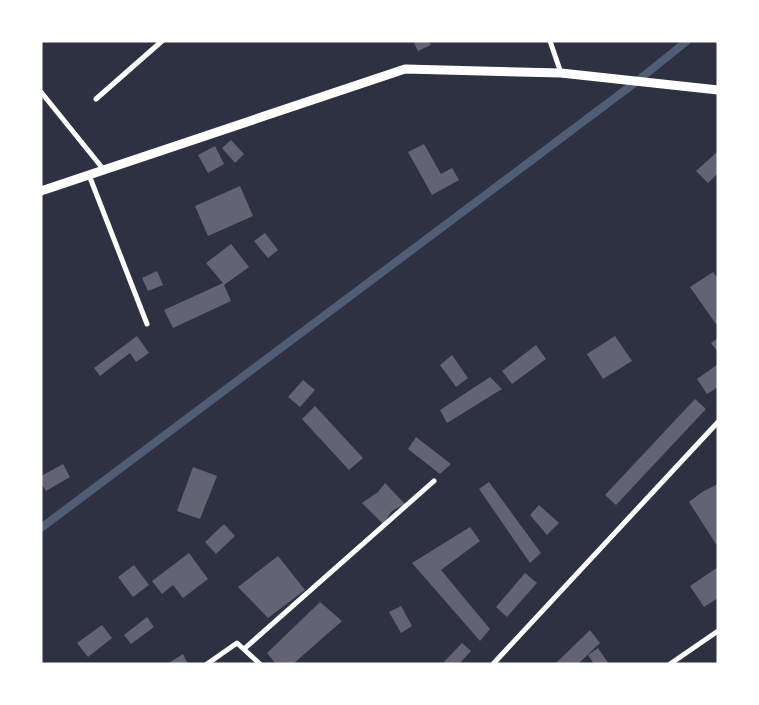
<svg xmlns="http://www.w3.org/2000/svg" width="759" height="705" font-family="'PT Serif',serif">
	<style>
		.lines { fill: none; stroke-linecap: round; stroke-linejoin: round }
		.stream { stroke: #4f5d75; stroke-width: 8 }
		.building { fill: #626471 }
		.minor { stroke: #fff; stroke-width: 5 }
		.tertiary { stroke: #fff; stroke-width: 9 }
	</style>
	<rect width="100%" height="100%" fill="#2d3142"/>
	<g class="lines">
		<!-- stream -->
		<path class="stream" d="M 41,528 L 636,82 L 687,41"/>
	</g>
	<!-- building -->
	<path class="building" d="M 413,41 L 429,41 L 431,45 L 418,51 Z
		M 231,140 L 244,154 L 235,163 L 222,148 Z
		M 424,144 L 441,174 L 452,168 L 459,180 L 432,195 L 408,152 Z
		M 215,146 L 224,164 L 208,173 L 198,155 Z
		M 718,151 L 718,173 L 708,183 L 696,171 Z
		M 240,186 L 253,216 L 208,236 L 195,206 Z
		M 265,233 L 278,250 L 268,258 L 254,241 Z
		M 231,244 L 249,267 L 224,285 L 231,301 L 173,328 L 164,310 L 223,283 L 206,263 Z
		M 157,271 L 163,285 L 148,291 L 142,278 Z
		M 713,272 L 718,279 L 718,327 L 690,287 Z
		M 137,336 L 149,353 L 136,362 L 130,353 L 100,376 L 94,368 Z
		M 615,336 L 632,361 L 603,379 L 587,354 Z
		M 718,338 L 718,352 L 711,343 Z
		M 536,345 L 546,359 L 512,384 L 502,371 Z
		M 452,355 L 468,378 L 456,387 L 440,365 Z
		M 718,364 L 718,387 L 707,394 L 697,379 Z
		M 490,377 L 502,389 L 447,423 L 440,410 Z
		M 303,380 L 315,390 L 300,407 L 288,397 Z
		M 695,399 L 706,409 L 616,505 L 605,495 Z
		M 315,406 L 363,458 L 349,470 L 302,419 Z
		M 416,437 L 451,464 L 440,474 L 408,449 Z
		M 63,464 L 70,477 L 46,491 L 41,483 L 41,476 Z
		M 193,467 L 217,476 L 200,519 L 177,511 Z
		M 489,482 L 541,553 L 530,563 L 479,489 Z
		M 385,483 L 405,504 L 392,511 L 383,524 L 362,503 L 378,492 Z
		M 718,484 L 718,543 L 716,544 L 689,502 L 702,492 Z
		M 539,505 L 559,523 L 547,535 L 530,515 Z
		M 224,524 L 235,536 L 216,554 L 205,542 Z
		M 470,527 L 480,541 L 441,570 L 490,629 L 480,641 L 412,563 Z
		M 189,553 L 208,579 L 183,598 L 173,585 L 162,594 L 152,581 Z
		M 278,556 L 305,590 L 268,618 L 238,587 Z
		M 134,565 L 149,585 L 133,597 L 118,577 Z
		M 718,567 L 718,598 L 704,607 L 690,586 Z
		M 525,573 L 537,583 L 507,617 L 496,607 Z
		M 320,602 L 342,621 L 293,664 L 276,664 L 267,653 Z
		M 401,606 L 412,626 L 401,633 L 389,612 Z
		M 147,617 L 154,627 L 131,644 L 124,635 Z
		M 102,625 L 112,638 L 88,657 L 77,643 Z
		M 590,630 L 600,643 L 578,664 L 555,664 Z
		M 462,643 L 471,651 L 459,664 L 442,664 Z
		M 598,648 L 609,664 L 594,664 L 588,655 Z
		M 183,654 L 188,664 L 167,664 Z"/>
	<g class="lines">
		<!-- minor -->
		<path class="minor" d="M 550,41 L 561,73
			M 41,92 L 104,170
			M 96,99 L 162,41
			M 89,175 L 147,324
			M 244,649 L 434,481
			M 207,664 L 237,643 L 260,664
			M 493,664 L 718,422
			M 670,664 L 718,631"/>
		<!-- tertiary -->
		<path class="tertiary" d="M 41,191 L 405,69 L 561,73 L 718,90"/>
	</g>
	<!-- border -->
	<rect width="759" height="705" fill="none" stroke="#ffffff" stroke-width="85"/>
</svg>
